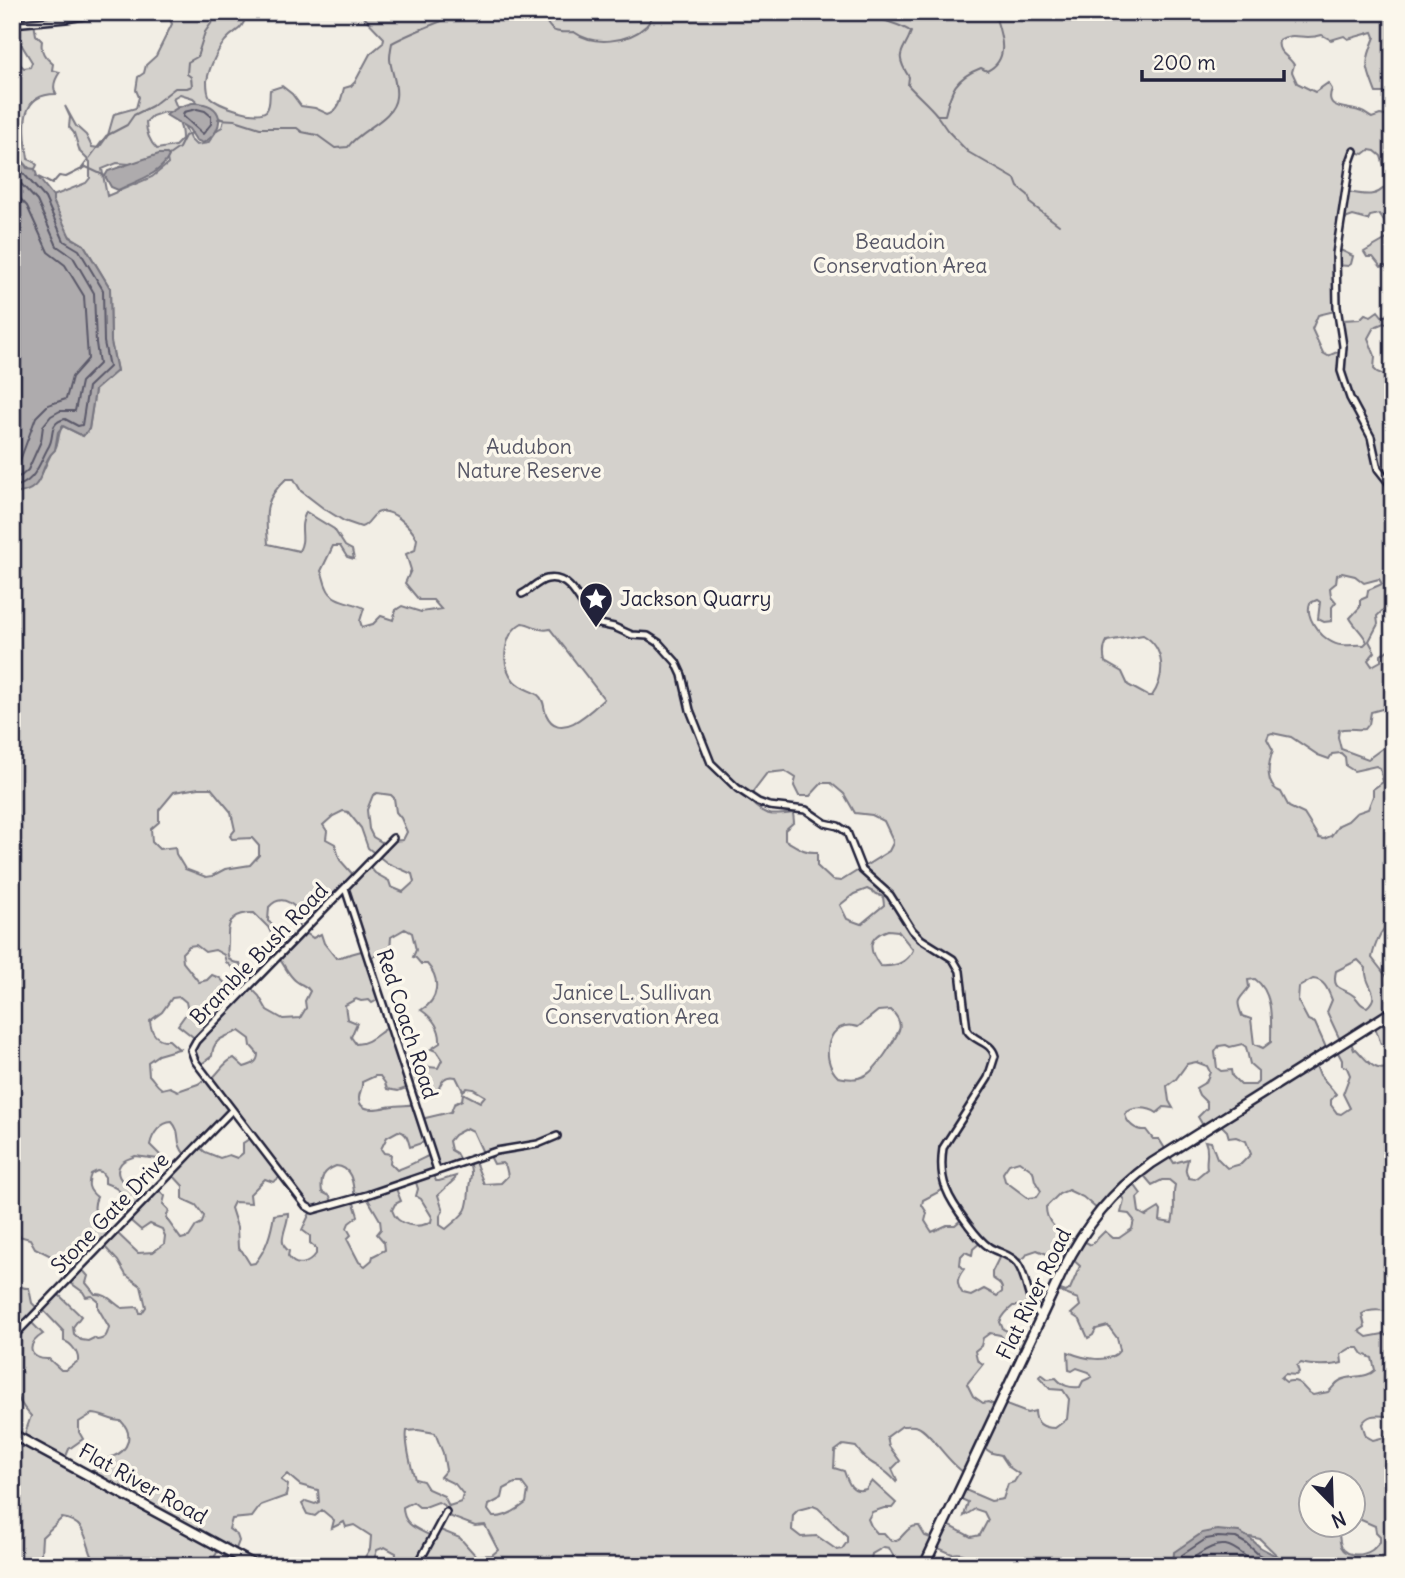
<svg xmlns="http://www.w3.org/2000/svg" width="1405" height="1578" font-family="Delius,sans-serif">
	<style>
		.green { fill: #d4d1cc; stroke: #7b7a84; stroke-width: 2; fill-rule: evenodd }
		.water { fill: #aeabad; stroke: #76747f; stroke-width: 2 }
		.lines { fill: none; stroke-linecap: round; stroke-linejoin: round }
		.shore { stroke: #5a5969; stroke-width: 2 }
		.stream { stroke: #76747f; stroke-width: 2 }
		.street-casing { stroke: #22223b; stroke-width: 10 }
		.primary-casing { stroke: #22223b; stroke-width: 13 }
		.street { stroke: #fbf7ec; stroke-width: 5 }
		.primary { stroke: #fbf7ec; stroke-width: 8 }
		.labels { text-anchor: middle; stroke-width: 7; stroke-linejoin: round; paint-order: stroke }
		.park-label { font-size: 21px; fill: #575766; stroke: #fbf7ec }
		.poi-label { font-size: 21px; fill: #22223b; stroke: #fbf7ec; text-anchor: start }
		.street-label { font-size: 21px; fill: #22223b; stroke: #fbf7ec }
	</style>
	<rect width="100%" height="100%" fill="#f2eee5"/>
	<filter id="ink" filterUnits="userSpaceOnUse"><feTurbulence type="fractalNoise" baseFrequency=".0143" numOctaves="2"/><feDisplacementMap in="SourceGraphic" scale="14" xChannelSelector="R" yChannelSelector="G"/><feConvolveMatrix kernelMatrix="1 2 1 2 8 2 1 2 1" color-interpolation-filters="sRGB"/></filter>
	<g filter="url(#ink)">
		<!-- green -->
		<path class="green" d="M 167,12 L 248,12 C 240,35 237,27 225,41 C 217,51 209,68 207,81 C 207,86 207,93 210,97 C 217,105 256,119 266,111 C 271,106 269,96 270,90 L 282,86 L 292,94 L 301,106 L 315,108 L 328,114 C 340,110 341,99 344,88 L 351,86 L 355,82 L 370,54 L 383,43 L 384,38 L 359,12 L 1393,12 L 1393,99 L 1387,93 L 1376,93 C 1365,65 1364,64 1375,37 L 1373,32 L 1348,39 L 1344,36 L 1331,40 L 1322,35 C 1303,41 1294,31 1279,40 C 1276,54 1289,55 1294,65 L 1292,72 L 1297,83 L 1315,92 L 1328,83 L 1332,89 C 1323,111 1348,106 1362,112 C 1365,113 1368,116 1372,118 L 1380,115 L 1386,116 L 1393,137 L 1393,274 L 1386,266 L 1381,267 L 1373,257 L 1367,257 L 1364,252 L 1390,237 L 1388,227 L 1379,214 L 1370,216 L 1368,220 L 1353,216 L 1342,220 L 1338,249 L 1353,256 L 1351,264 L 1348,266 L 1337,265 L 1335,311 L 1318,315 L 1312,329 L 1323,353 L 1328,356 L 1342,350 L 1340,322 L 1342,320 L 1360,319 L 1365,314 L 1371,316 L 1378,311 L 1382,316 L 1393,315 L 1393,326 L 1384,323 L 1374,327 L 1368,338 L 1375,356 L 1374,369 L 1377,372 L 1393,379 L 1393,611 L 1384,609 L 1377,616 L 1378,624 L 1369,641 L 1375,652 L 1368,660 L 1372,666 L 1381,661 L 1381,655 L 1393,646 L 1393,706 L 1371,712 L 1369,724 L 1365,729 C 1356,730 1347,727 1339,730 L 1338,737 L 1341,749 L 1368,759 L 1383,748 L 1393,749 L 1393,929 L 1384,929 C 1379,934 1373,951 1372,958 L 1387,977 L 1393,977 L 1393,1051 L 1386,1044 L 1381,1044 L 1374,1024 L 1350,1040 L 1354,1050 L 1356,1049 C 1367,1060 1376,1076 1393,1065 L 1393,1104 L 1390,1108 L 1393,1116 L 1393,1315 C 1386,1309 1370,1309 1362,1314 L 1365,1327 L 1359,1331 L 1367,1337 L 1383,1334 L 1393,1338 L 1393,1416 C 1380,1417 1370,1411 1362,1424 L 1366,1436 L 1373,1440 L 1393,1435 L 1393,1566 L 1288,1566 L 1260,1539 L 1250,1537 L 1174,1558 L 1170,1566 L 1131,1566 L 1130,1562 L 1123,1561 L 1108,1566 L 970,1566 L 971,1561 C 967,1554 960,1552 952,1554 L 934,1546 L 924,1566 L 892,1566 L 893,1555 L 889,1548 L 884,1547 L 872,1554 L 871,1559 L 875,1566 L 395,1566 L 396,1553 L 385,1547 L 377,1550 L 372,1566 L 365,1566 L 365,1557 L 370,1549 L 371,1536 L 354,1525 L 346,1527 L 344,1522 L 332,1528 L 334,1520 L 322,1510 L 315,1516 L 307,1514 L 302,1504 L 306,1501 L 315,1504 L 319,1502 L 318,1490 L 300,1485 L 287,1474 L 281,1480 L 288,1485 L 286,1496 L 261,1505 L 252,1517 L 232,1519 L 229,1529 L 237,1535 L 239,1541 L 234,1554 L 220,1547 L 214,1558 L 197,1566 L 98,1566 C 84,1551 92,1522 62,1518 L 42,1537 L 41,1554 L 47,1566 L 12,1566 L 12,1495 L 20,1489 L 20,1470 L 12,1458 L 12,1438 L 23,1439 L 31,1416 C 7,1391 12,1371 12,1339 L 21,1330 L 12,1322 L 12,1270 C 16,1279 17,1289 29,1288 L 32,1303 L 39,1310 L 30,1321 L 43,1334 C 25,1345 29,1360 49,1359 L 61,1370 L 66,1370 L 78,1361 C 79,1353 71,1343 64,1341 L 64,1332 L 42,1309 L 57,1293 L 81,1316 L 73,1327 L 74,1334 L 81,1340 L 88,1341 L 94,1338 L 97,1340 C 106,1339 107,1335 109,1327 L 98,1308 L 98,1301 L 92,1296 L 86,1297 L 83,1292 L 68,1281 L 53,1257 L 35,1248 L 30,1239 L 19,1236 L 12,1259 L 12,494 C 38,492 40,476 50,456 C 51,453 54,450 56,447 C 60,439 57,433 63,426 L 83,436 L 89,429 L 95,390 L 117,371 L 111,342 L 110,288 L 84,245 L 68,235 L 53,201 L 53,196 L 86,183 L 90,178 L 90,162 L 80,152 L 74,133 L 69,127 L 70,117 L 65,106 L 76,126 L 86,135 L 92,147 L 99,148 L 108,135 L 114,114 L 136,108 L 139,97 L 136,90 L 138,77 L 144,73 L 146,65 L 156,56 L 172,24 ZM 180,94 L 193,98 L 209,113 L 224,120 L 222,127 L 217,130 L 208,143 L 196,145 L 190,139 L 173,98 ZM 164,112 L 171,112 C 179,120 182,127 182,139 L 175,146 L 157,149 C 149,141 146,133 146,122 L 152,116 ZM 1369,150 L 1375,151 L 1381,156 L 1384,166 L 1386,186 C 1373,200 1362,193 1346,192 L 1354,152 L 1364,154 ZM 166,154 L 168,164 L 152,177 L 107,196 L 102,169 L 117,163 L 130,164 ZM 286,479 L 294,479 L 301,491 L 323,508 L 344,521 L 361,527 C 369,525 370,517 377,513 C 391,506 411,527 417,539 L 415,550 L 406,554 L 411,570 L 405,583 L 419,600 L 433,600 L 441,609 L 421,612 L 402,606 L 396,610 L 393,620 L 381,616 L 373,624 L 362,627 L 360,621 L 364,608 C 352,601 333,603 327,588 C 324,583 324,576 321,571 L 333,546 L 340,546 L 347,557 L 354,559 L 352,550 L 345,546 L 334,529 L 306,512 C 297,530 307,536 299,551 L 268,544 C 266,514 262,501 286,479 ZM 1342,573 L 1355,576 L 1364,583 L 1379,579 L 1382,584 L 1368,590 L 1367,597 L 1360,600 L 1360,607 L 1350,618 C 1355,627 1364,634 1367,642 L 1364,645 C 1356,644 1349,646 1341,645 C 1325,644 1304,619 1310,603 L 1317,600 L 1320,602 L 1318,619 L 1324,622 L 1332,621 L 1332,607 L 1336,602 L 1331,596 L 1330,588 L 1336,583 L 1337,575 ZM 522,623 C 533,624 539,632 550,629 L 604,699 C 592,710 559,744 546,714 C 543,706 545,701 538,695 C 530,690 520,688 514,681 C 500,664 503,634 522,623 ZM 1143,635 C 1165,648 1166,675 1152,696 L 1148,696 L 1128,685 L 1122,672 L 1105,662 C 1103,654 1103,648 1107,641 ZM 1272,733 L 1291,737 L 1318,755 L 1329,759 L 1332,754 L 1341,753 L 1345,757 L 1346,766 L 1354,771 L 1376,766 L 1380,768 L 1383,782 L 1373,789 L 1373,796 L 1368,809 L 1356,813 L 1348,821 L 1339,825 L 1331,836 L 1324,839 L 1319,838 L 1304,814 L 1289,807 L 1281,792 C 1264,786 1268,764 1273,750 L 1267,739 L 1269,734 ZM 785,771 L 796,778 L 794,786 L 799,796 L 810,796 L 822,783 L 831,783 L 844,794 L 855,813 L 872,815 L 884,821 L 892,838 L 893,843 L 889,851 L 841,881 L 832,880 L 817,866 L 817,852 C 804,853 796,846 785,840 L 785,830 L 794,822 L 793,813 C 772,816 765,817 750,801 L 754,790 L 767,773 ZM 199,788 L 211,788 L 231,812 L 235,830 L 230,836 L 232,839 L 252,838 L 259,846 L 259,855 L 250,865 L 225,869 L 212,876 L 206,877 L 185,869 L 176,854 L 175,847 L 159,849 L 152,842 L 151,829 L 159,822 L 159,810 L 174,792 ZM 377,793 L 391,795 L 394,798 L 396,812 L 401,818 L 407,832 L 403,840 L 392,841 L 387,845 L 373,837 L 369,829 L 367,810 L 373,795 ZM 343,811 L 348,812 L 361,828 L 368,848 L 387,863 L 412,874 L 414,882 L 403,892 L 391,887 L 389,881 L 375,873 L 368,865 L 355,877 L 340,860 L 335,844 L 326,839 L 327,831 L 323,825 L 333,816 ZM 867,889 L 883,897 L 884,905 L 861,924 L 847,919 L 840,905 L 854,894 ZM 345,890 L 365,950 L 336,958 L 324,943 L 321,934 L 313,938 L 303,931 L 293,941 L 268,921 L 269,907 C 278,897 286,899 295,907 L 292,920 L 303,930 ZM 254,913 L 268,927 L 276,943 L 283,951 L 278,957 C 284,964 288,975 296,981 C 302,986 305,984 310,991 L 305,1001 L 306,1008 L 300,1018 L 283,1019 L 267,1010 L 259,996 L 249,986 L 238,997 L 220,978 L 212,975 L 207,980 L 199,982 L 183,962 L 182,953 L 189,946 L 196,945 L 205,952 L 215,950 L 224,955 L 226,962 L 250,984 L 254,981 L 241,969 L 240,963 C 222,963 229,948 228,937 C 227,919 236,913 254,913 ZM 405,929 L 412,933 L 416,950 L 413,957 L 416,958 L 421,964 L 427,964 C 441,979 439,1000 421,1010 C 433,1018 441,1028 440,1043 L 431,1049 L 436,1051 L 442,1060 L 438,1068 L 429,1067 L 407,1076 L 389,1027 C 378,1033 369,1044 356,1044 L 351,1037 L 357,1023 L 347,1019 L 345,1005 L 356,999 L 361,1001 L 369,1000 L 372,1003 L 381,998 L 369,958 L 390,950 L 391,937 ZM 888,930 L 898,931 L 913,950 C 907,963 894,967 880,966 C 868,950 867,937 888,930 ZM 1358,960 L 1366,968 C 1363,985 1383,994 1367,1007 C 1359,1005 1360,1001 1354,996 C 1344,987 1331,992 1336,971 ZM 1255,979 C 1274,993 1271,1021 1271,1042 L 1263,1048 L 1254,1044 L 1251,1019 L 1242,1016 C 1235,998 1239,1001 1249,987 L 1248,980 ZM 1313,979 C 1325,980 1328,990 1332,1000 L 1327,1012 L 1342,1044 L 1336,1049 L 1342,1060 L 1342,1065 L 1347,1068 L 1350,1075 L 1343,1094 L 1350,1108 L 1341,1114 L 1337,1113 L 1331,1105 L 1331,1100 L 1336,1094 L 1320,1075 L 1315,1062 L 1328,1052 L 1315,1023 L 1308,1020 L 1298,1001 L 1299,987 ZM 180,997 L 186,1002 L 188,1011 L 178,1025 L 197,1040 L 191,1052 L 199,1066 L 212,1056 C 213,1038 225,1037 239,1031 L 250,1039 L 251,1046 L 258,1054 C 258,1063 251,1065 244,1067 L 234,1058 C 223,1062 219,1074 210,1080 L 207,1078 L 198,1084 L 178,1091 L 170,1087 L 162,1089 C 156,1085 154,1080 149,1075 L 148,1062 L 158,1055 L 182,1048 L 179,1049 L 169,1040 C 157,1041 151,1033 150,1021 L 162,1012 L 172,998 ZM 891,1010 C 896,1015 902,1022 899,1030 C 894,1042 877,1069 866,1075 C 857,1080 848,1079 838,1077 C 818,1058 829,1017 858,1027 L 878,1011 ZM 1242,1044 L 1246,1047 L 1250,1064 L 1258,1071 L 1258,1082 L 1255,1085 L 1241,1085 L 1232,1076 L 1231,1070 L 1221,1071 L 1217,1068 L 1215,1052 L 1219,1046 L 1226,1045 L 1230,1047 ZM 1196,1062 L 1207,1066 L 1210,1072 L 1206,1082 L 1196,1088 L 1199,1095 L 1207,1103 L 1207,1108 L 1198,1117 L 1205,1129 L 1218,1122 L 1227,1131 L 1229,1138 L 1236,1137 L 1246,1141 L 1251,1154 L 1241,1164 L 1227,1168 L 1217,1158 L 1211,1142 L 1205,1141 C 1210,1152 1205,1159 1207,1169 L 1195,1179 L 1189,1178 C 1183,1170 1187,1167 1188,1159 L 1174,1163 L 1159,1139 L 1153,1139 L 1146,1130 C 1136,1131 1127,1124 1125,1114 C 1132,1106 1149,1107 1157,1113 L 1164,1107 L 1173,1108 L 1169,1101 L 1167,1086 L 1176,1079 L 1187,1064 ZM 375,1076 L 380,1076 L 385,1083 L 387,1089 L 398,1091 L 409,1087 L 414,1097 L 435,1096 C 441,1086 441,1074 456,1077 L 463,1091 L 467,1088 L 473,1089 L 485,1096 L 480,1102 L 463,1093 L 462,1100 L 454,1104 L 451,1112 L 421,1119 L 415,1104 C 405,1106 396,1105 387,1107 C 378,1109 359,1113 359,1098 C 359,1092 363,1089 362,1082 ZM 232,1111 L 252,1137 L 243,1143 L 243,1153 L 237,1158 L 229,1155 L 220,1158 L 205,1152 L 197,1145 ZM 172,1122 C 183,1134 173,1141 186,1156 L 173,1168 L 150,1145 C 152,1134 161,1122 172,1122 ZM 467,1128 L 473,1131 L 484,1155 L 489,1154 L 494,1164 L 502,1163 L 506,1167 L 508,1176 L 501,1183 L 484,1184 L 474,1159 L 469,1161 C 473,1177 470,1175 469,1189 C 468,1214 465,1212 446,1229 L 440,1225 L 440,1216 L 443,1211 L 438,1195 L 455,1179 L 456,1176 L 439,1181 L 436,1181 L 433,1173 L 461,1162 L 456,1153 L 451,1150 L 449,1141 L 454,1135 ZM 398,1131 C 407,1132 408,1140 410,1147 L 427,1141 L 432,1154 C 419,1160 410,1166 397,1170 L 390,1163 L 391,1154 L 384,1153 L 381,1149 L 387,1137 ZM 135,1156 L 158,1159 L 172,1170 L 171,1173 L 183,1186 L 183,1199 L 196,1205 L 204,1216 L 202,1223 L 196,1226 L 189,1237 L 181,1239 L 166,1218 L 169,1210 L 163,1204 L 165,1196 L 157,1188 L 147,1197 L 138,1189 C 128,1190 113,1176 120,1165 C 123,1159 130,1159 135,1156 ZM 1019,1161 L 1033,1171 L 1035,1181 L 1041,1191 L 1037,1197 L 1028,1198 L 1005,1181 L 1003,1173 L 1009,1164 ZM 336,1166 C 353,1167 353,1185 355,1199 L 366,1196 L 380,1220 L 381,1229 L 377,1234 L 384,1242 L 385,1250 L 373,1256 L 372,1260 L 365,1266 L 359,1262 L 347,1239 L 351,1235 L 347,1228 L 349,1223 L 358,1216 L 353,1200 L 333,1206 L 330,1196 L 322,1192 C 320,1178 323,1171 336,1166 ZM 97,1171 L 101,1172 L 105,1177 L 105,1183 C 119,1188 129,1196 118,1210 L 141,1230 L 150,1224 L 162,1229 L 165,1236 L 164,1244 L 153,1252 L 138,1253 L 115,1231 L 110,1234 C 99,1224 90,1211 97,1197 C 88,1190 87,1184 91,1174 ZM 1141,1172 L 1152,1185 L 1162,1180 L 1169,1180 L 1175,1185 C 1172,1199 1176,1210 1172,1223 L 1160,1221 L 1161,1211 L 1159,1208 L 1146,1216 L 1139,1212 L 1137,1198 L 1141,1194 L 1131,1180 ZM 282,1176 L 311,1211 L 302,1230 L 310,1236 L 310,1243 L 316,1248 L 316,1254 C 309,1264 296,1269 288,1256 L 289,1251 C 275,1242 289,1226 288,1213 L 274,1215 C 271,1233 267,1248 255,1263 L 250,1264 L 242,1251 L 238,1248 L 237,1227 L 231,1208 L 234,1202 L 251,1203 L 250,1194 L 265,1179 L 273,1182 ZM 415,1179 L 418,1189 L 416,1196 L 421,1199 L 432,1217 L 431,1222 C 417,1229 397,1226 392,1210 L 395,1204 L 401,1201 L 395,1186 ZM 944,1189 L 962,1219 L 955,1225 L 947,1225 L 932,1232 L 925,1221 L 927,1213 L 922,1205 L 923,1200 ZM 1068,1190 L 1083,1197 L 1098,1210 L 1118,1192 L 1124,1200 L 1121,1213 L 1129,1214 L 1134,1220 L 1132,1229 L 1119,1238 L 1113,1238 L 1105,1231 L 1091,1245 L 1080,1239 L 1077,1242 C 1063,1232 1046,1227 1046,1207 L 1059,1194 ZM 981,1242 L 1001,1254 L 992,1272 L 992,1278 C 998,1282 1003,1284 1002,1292 L 997,1296 L 984,1289 L 971,1296 L 963,1294 C 956,1284 956,1279 964,1269 L 960,1265 L 961,1256 L 965,1252 L 972,1255 L 973,1249 ZM 103,1245 L 118,1261 L 126,1275 L 141,1286 L 146,1307 L 142,1313 L 140,1313 L 138,1307 L 122,1308 C 113,1303 107,1293 95,1294 L 86,1283 L 88,1276 L 81,1268 ZM 1037,1250 C 1048,1255 1056,1256 1066,1262 L 1071,1258 L 1080,1266 L 1070,1289 L 1066,1292 L 1055,1288 L 1055,1290 L 1078,1299 L 1080,1306 L 1071,1314 L 1080,1320 L 1088,1338 L 1093,1335 L 1096,1329 L 1108,1326 L 1117,1338 L 1120,1350 C 1110,1365 1082,1358 1068,1352 L 1069,1370 L 1072,1371 L 1077,1368 L 1089,1372 L 1092,1377 L 1083,1381 L 1080,1387 C 1069,1388 1063,1386 1056,1378 L 1048,1379 L 1041,1374 L 1039,1377 L 1050,1389 L 1063,1390 L 1069,1399 L 1067,1419 L 1055,1428 C 1043,1428 1035,1423 1035,1411 L 1027,1413 L 1001,1403 L 999,1407 L 988,1402 L 983,1403 L 973,1396 L 967,1384 L 983,1364 L 977,1360 L 975,1351 L 981,1346 L 983,1338 L 990,1333 L 1000,1335 L 1007,1342 L 1025,1350 L 1029,1342 L 1003,1329 L 1000,1322 C 1003,1315 1008,1310 1013,1306 L 1022,1306 L 1030,1302 L 1016,1262 L 1025,1257 L 1028,1253 ZM 1351,1348 L 1359,1348 L 1363,1354 L 1372,1358 L 1375,1370 C 1368,1378 1353,1375 1341,1380 C 1335,1383 1334,1387 1328,1392 L 1313,1395 L 1308,1392 C 1302,1386 1298,1378 1286,1382 L 1281,1378 L 1285,1374 L 1296,1375 L 1299,1372 L 1297,1366 L 1301,1363 C 1311,1366 1332,1366 1342,1363 L 1341,1354 ZM 92,1414 C 103,1414 110,1421 121,1421 C 134,1434 129,1451 112,1457 C 104,1461 108,1457 101,1462 C 96,1465 94,1470 91,1475 L 64,1461 L 69,1449 L 83,1439 L 79,1432 L 79,1422 ZM 902,1426 C 907,1426 913,1425 918,1427 C 931,1432 947,1463 966,1474 L 981,1446 L 992,1453 L 1001,1455 L 1009,1467 L 1019,1474 L 1014,1482 L 1008,1484 L 1003,1499 L 991,1501 L 963,1489 L 957,1497 L 968,1502 L 964,1516 L 975,1509 L 984,1512 L 988,1520 L 980,1535 L 971,1537 L 945,1523 L 936,1540 L 925,1536 L 919,1526 C 904,1525 905,1541 891,1541 L 884,1533 L 877,1533 L 871,1526 L 868,1519 L 872,1512 L 884,1508 L 892,1508 L 896,1503 L 872,1481 L 866,1489 C 852,1494 848,1483 844,1471 L 834,1468 L 835,1451 L 843,1445 L 856,1447 C 869,1467 882,1464 896,1482 L 897,1480 L 892,1469 L 900,1461 L 889,1446 L 887,1437 ZM 418,1430 L 435,1433 L 443,1453 L 446,1470 L 440,1477 L 455,1484 L 463,1494 L 461,1502 L 449,1506 L 444,1496 L 428,1489 L 423,1481 L 415,1479 C 411,1467 405,1442 407,1431 ZM 515,1483 L 522,1483 L 528,1491 L 526,1503 C 517,1510 505,1518 493,1517 L 488,1510 L 489,1505 L 502,1498 L 504,1489 ZM 1310,1484 L 1352,1484 L 1353,1519 L 1359,1519 L 1375,1526 L 1376,1532 L 1380,1536 L 1380,1542 C 1377,1544 1375,1548 1372,1550 C 1361,1557 1342,1557 1340,1542 C 1339,1535 1338,1532 1341,1526 L 1310,1526 ZM 413,1502 L 419,1507 L 425,1507 L 438,1502 L 448,1508 L 446,1515 L 475,1526 L 485,1525 L 498,1550 L 492,1555 L 476,1556 L 460,1538 L 438,1529 L 433,1537 C 418,1529 403,1526 403,1507 ZM 813,1506 L 818,1508 L 847,1536 L 847,1542 L 842,1549 L 837,1550 L 817,1536 L 801,1537 L 792,1530 L 793,1515 L 798,1510 Z
			M 34,23 L 36,35 L 42,41 C 40,52 45,57 53,64 L 52,70 L 60,72 C 55,79 52,87 56,94 C 16,94 25,133 28,159 L 33,161 L 37,165 L 35,169 L 30,169 L 22,160 L 12,158 L 12,57 L 24,68 L 30,67 L 32,62 L 21,44 L 17,44 L 12,55 L 12,25 Z"/>
		<!-- water -->
		<path class="water" d="M 192,103 C 225,101 227,130 203,143 L 196,140 L 189,129 L 166,115 L 179,107 Z
			M 159,154 L 167,154 L 169,156 C 161,175 135,181 118,190 L 111,187 L 105,176 L 108,171 Z
			M 12,158 L 22,160 L 27,168 L 35,169 L 37,176 L 53,196 L 53,201 L 70,237 L 84,245 L 110,288 L 111,342 L 117,371 L 95,390 L 89,429 L 83,436 L 63,426 L 58,432 L 55,450 C 37,465 49,492 12,494 Z
			M 1217,1530 L 1239,1532 L 1251,1539 L 1261,1548 L 1286,1561 L 1288,1566 L 1173,1566 L 1174,1552 L 1202,1533 Z"/>
		<g class="lines">
			<!-- shore -->
			<path class="shore" d="M 197,109 L 205,111 L 211,116 L 211,124 L 203,134 L 183,116 L 184,112 Z
				M 12,165 L 17,166 L 45,198 L 64,241 L 79,250 L 103,290 L 104,342 L 109,367 L 88,387 L 82,425 L 78,426 L 65,419 C 48,423 55,435 49,446 C 39,463 35,485 12,487
				M 12,174 L 37,201 L 57,246 L 73,257 L 94,293 L 96,343 L 99,364 L 81,382 L 75,411 L 60,411 L 51,416 L 43,426 L 41,441 L 28,470 L 21,476 L 12,478
				M 12,190 L 27,206 L 48,252 L 65,265 L 84,296 L 88,359 L 72,377 L 66,399 L 48,405 L 36,417 L 19,463 L 12,468
				M 1180,1566 L 1182,1555 L 1206,1539 L 1218,1537 L 1236,1538 L 1247,1544 L 1258,1554 L 1279,1566
				M 1188,1566 C 1190,1559 1193,1558 1199,1554 C 1230,1533 1236,1553 1260,1566"/>
			<!-- stream -->
			<path class="stream" d="M 542,12 C 550,33 554,33 574,32 C 593,46 628,43 646,26 C 650,22 652,16 656,12
				M 838,12 L 843,18 L 850,13 L 858,12
				M 870,12 C 881,23 899,22 911,32 C 904,53 893,52 909,77 L 908,85 C 918,96 928,104 937,115 L 945,115 C 951,90 955,78 981,68 L 987,71 C 1012,59 1000,32 994,12
				M 797,13 L 803,18 L 809,14 L 829,14 L 829,12
				M 938,117 L 947,130 L 968,152 L 1015,179 L 1018,187 L 1028,195 L 1031,204 L 1059,225
				M 218,119 L 235,120 L 260,128 L 297,128 L 302,132 L 317,135 L 335,148 L 348,147 C 360,129 394,120 396,97 C 398,84 391,72 390,59 C 390,54 391,48 392,43 C 414,31 440,22 464,12
				M 169,155 L 179,148 L 185,136 L 192,133
				M 82,168 L 106,136 L 127,125 L 134,115 L 152,106 L 175,88 L 187,88 L 192,86 L 191,77 L 187,74 L 188,62 L 197,57 L 205,32 L 215,18 L 215,12
				M 36,176 L 52,184 L 59,176 L 66,177 L 86,167 L 105,176"/>
			<!-- street casing -->
			<g class="street-casing">
				<path id="street" d="M 12,24 L 66,19 L 107,12
					M 1354,151 L 1350,162 L 1336,254 L 1337,307 L 1343,346 L 1341,371 L 1350,398 L 1371,437 L 1378,469 L 1393,488
					M 522,594 C 531,590 537,581 547,579 C 573,574 582,609 595,623 L 614,627 L 632,635 L 648,636 L 659,643 L 676,662 L 682,675 L 690,710 L 711,763 L 737,788 L 758,802 L 769,806 L 806,810 L 825,823 L 838,826 L 847,832 L 862,870 L 890,895 L 912,930 L 921,939 L 953,959 L 960,971 L 967,1030 C 974,1042 991,1041 995,1056 L 988,1078 L 943,1148 C 938,1181 948,1198 967,1223 C 973,1231 980,1241 989,1247 C 998,1253 1010,1254 1017,1263 C 1029,1279 1025,1300 1041,1317
					M 393,838 L 196,1041 L 191,1050 L 195,1061 L 306,1206 L 313,1210 L 367,1195 L 496,1151 L 538,1144 L 557,1136
					M 345,888 L 437,1170
					M 12,1338 L 232,1110
					M 417,1566 L 446,1512"/>
			</g>
			<!-- primary casing -->
			<g class="primary-casing">
				<path id="primary" d="M 12,1434 L 256,1566
					M 924,1566 L 1063,1270 C 1085,1226 1112,1192 1152,1163 L 1393,1011"/>
			</g>
			<!-- street -->
			<use href="#street" class="street"/>
			<!-- primary -->
			<use href="#primary" class="primary"/>
		</g>
	</g>
	<!-- icons -->
	<defs>
		<g id="sight-pin" transform="scale(1.75)"><path d="M0 17L-7.5 6A9.5 9.5 0 1 1 7.5 6Z" fill="#22223b" stroke="#fbf7ec"/><path d="M0-6L1.8-2.2L6-1.7L2.9 1.2L3.7 5.4L0 3.3L-3.7 5.4L-2.9 1.2L-6-1.7L-1.8-2.2Z" fill="#fff"/></g>
	</defs>
	<g fill-rule="evenodd">
		<use href="#sight-pin" x="596" y="599"/>
	</g>
	<g class="labels">
		<!-- park labels -->
		<g class="park-label">
			<text x="900" y="249">Beaudoin<tspan x="900" dy="24">Conservation Area</tspan></text>
			<text x="529" y="454">Audubon<tspan x="529" dy="24">Nature Reserve</tspan></text>
			<text x="632" y="1000">Janice L. Sullivan<tspan x="632" dy="24">Conservation Area</tspan></text>
		</g>
		<!-- poi labels -->
		<g class="poi-label">
			<text x="620" y="606">Jackson Quarry</text>
		</g>
		<!-- street labels -->
		<g class="street-label">
			<text transform="translate(259 954) rotate(-46)" y="7">Bramble Bush Road</text>
			<text transform="translate(407 1024) rotate(72)" y="7">Red Coach Road</text>
			<text transform="translate(110 1213) rotate(-46)" y="7">Stone Gate Drive</text>
			<text transform="translate(1034 1294) rotate(-64)" y="7">Flat River Road</text>
			<text transform="translate(143 1484) rotate(29)" y="7">Flat River Road</text>
		</g>
	</g>
	<!-- margin -->
	<rect width="1405" height="1578" fill="none" stroke="#fbf7ec" stroke-width="42"/>
	<rect x="21" y="21" width="1363" height="1536" fill="none" stroke="#22223b" stroke-width="2.5" filter="url(#ink)"/>
	<!-- north arrow -->
	<g transform="translate(1332 1504) rotate(157)"><circle r="33" fill="#fbf7ec" stroke="#a4a2a5" stroke-width="2"/>
	<path d="M0-5L12 26L0 18L-12 26Z" fill="#22223b"/>
	<text y="-10" font-size="19" font-weight="bold" text-anchor="middle" fill="#22223b">N</text>
	</g>
	<!-- scale -->
	<path d="M1142 70v10h142v-10" fill="none" stroke="#22223b" stroke-width="3.5"/>
	<text x="1153" y="70" font-size="21" fill="#22223b" stroke="#fbf7ec" stroke-width="5" paint-order="stroke">200 m</text>
</svg>
